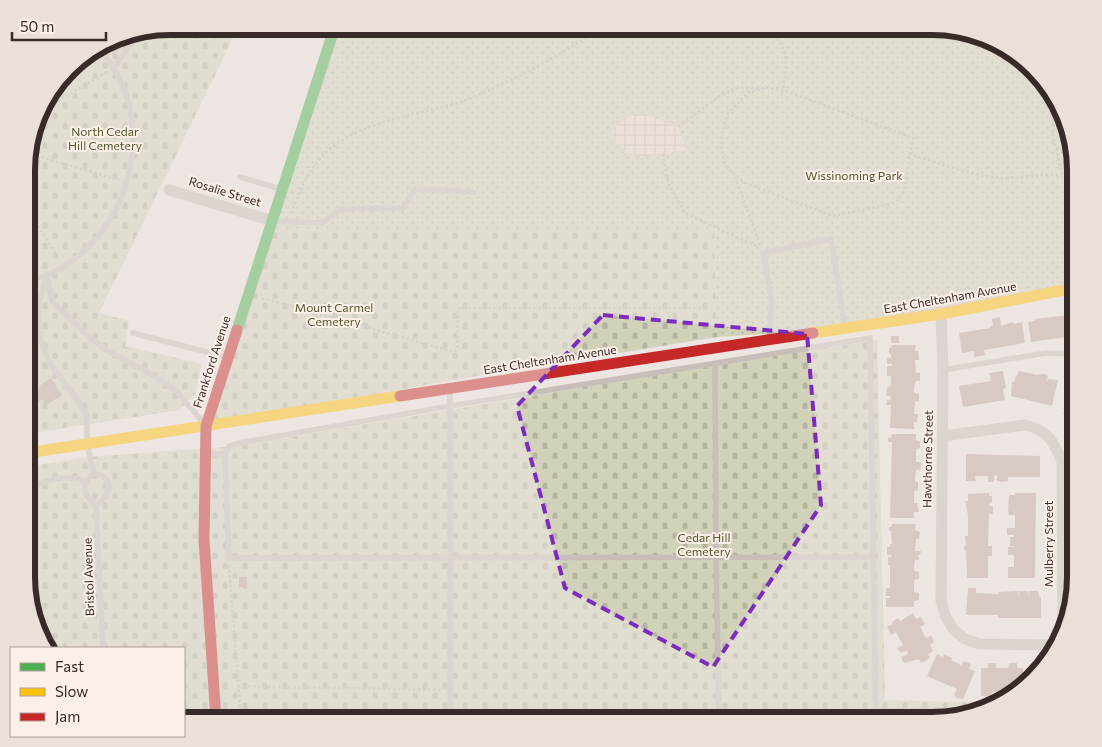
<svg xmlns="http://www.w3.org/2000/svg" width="1102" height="747" font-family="Commissioner,sans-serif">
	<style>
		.cemetery { fill: url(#cemetery-stones) }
		.park { fill: url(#park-dots) }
		.plaza { fill: url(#plaza-grid) }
		.building { fill: #c2a6a2 }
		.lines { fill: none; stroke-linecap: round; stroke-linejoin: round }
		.path { stroke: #bfb6b2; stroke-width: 2.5; stroke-dasharray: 2.5 2.5; stroke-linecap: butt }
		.lane { stroke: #c7beb9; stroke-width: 5.5 }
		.street { stroke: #c7beb9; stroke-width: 11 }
		.fast { stroke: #4caf50; stroke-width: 11 }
		.slow { stroke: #ffc107; stroke-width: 11 }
		.jam { stroke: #c62828; stroke-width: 11 }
		.marked { fill: none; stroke: #7b2cbf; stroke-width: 4; stroke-dasharray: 10 6; stroke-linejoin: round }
		.labels { text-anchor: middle; stroke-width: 4; stroke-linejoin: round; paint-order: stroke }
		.park-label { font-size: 12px; fill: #4e582a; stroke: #fbefe8 }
		.street-label { font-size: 12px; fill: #382a28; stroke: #fbefe8 }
		.rim { fill: none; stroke: #382a28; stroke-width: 6 }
	</style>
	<defs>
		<pattern id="cemetery-stones" width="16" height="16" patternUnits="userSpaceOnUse" patternTransform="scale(1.25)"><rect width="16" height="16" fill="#d2d2ba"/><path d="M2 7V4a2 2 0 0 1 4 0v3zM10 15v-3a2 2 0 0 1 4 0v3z" fill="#b5b4a0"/></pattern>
		<pattern id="park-dots" width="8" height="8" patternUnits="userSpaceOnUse" patternTransform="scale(1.25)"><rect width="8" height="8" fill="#d2d2ba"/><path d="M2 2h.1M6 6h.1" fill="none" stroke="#b5b4a0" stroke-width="1.8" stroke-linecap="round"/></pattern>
		<pattern id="plaza-grid" width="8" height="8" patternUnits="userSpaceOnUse" patternTransform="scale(1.25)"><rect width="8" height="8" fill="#ecdbcf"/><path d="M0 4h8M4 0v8" fill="none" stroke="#cbbcb2"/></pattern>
	</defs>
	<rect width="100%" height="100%" fill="#ede5e1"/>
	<!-- cemetery -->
	<path class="cemetery" d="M 170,26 L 239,26 L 99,313 L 129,321 L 125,346 L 202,364 L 195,394 L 179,410 L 27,434 L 27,152 L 41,106 L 75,62 L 116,37 Z
		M 270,230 L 714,230 L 717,337 L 448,381 L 206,426 Z
		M 877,340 L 885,700 L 999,703 L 996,706 L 932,721 L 184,720 L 184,648 L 45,648 L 27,595 L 27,467 L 87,457 L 237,446 L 708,366 Z"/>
	<!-- park -->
	<path class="park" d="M 335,26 L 941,27 L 1019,56 L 1057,99 L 1075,161 L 1075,288 L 846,329 L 717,337 L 714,230 L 270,230 Z"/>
	<!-- plaza -->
	<path class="plaza" d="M 644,114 L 678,127 L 687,150 L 641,157 L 627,152 L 617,144 L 611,133 L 619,124 L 630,115 Z"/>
	<!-- building -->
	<path class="building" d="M 1070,315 L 1072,327 L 1074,327 L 1075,331 L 1072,331 L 1073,336 L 1031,342 L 1028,322 L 1035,321 L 1035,319 Z
		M 1000,317 L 1001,326 L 1013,322 L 1014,324 L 1022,322 L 1025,343 L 984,350 L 985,355 L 974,357 L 974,351 L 962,353 L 959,333 L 990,328 L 990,326 L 993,326 L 992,319 Z
		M 891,336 L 899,336 L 899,343 L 891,343 Z
		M 892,345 L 916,345 L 915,351 L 918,351 L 919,360 L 915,360 L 916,373 L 920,373 L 920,381 L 916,381 L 914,387 L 914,393 L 919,394 L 919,401 L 915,402 L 914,414 L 918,414 L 917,422 L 914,422 L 914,429 L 890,428 L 891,405 L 886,405 L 887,400 L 891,400 L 890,396 L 886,396 L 887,388 L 891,386 L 891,376 L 887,376 L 887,366 L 892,366 L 892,364 L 887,364 L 887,358 L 891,358 L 891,354 L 889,354 L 889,348 L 891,348 Z
		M 1003,371 L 1006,388 L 1003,389 L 1005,400 L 963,407 L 959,386 L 991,381 L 989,373 Z
		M 1019,371 L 1038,375 L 1039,374 L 1045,374 L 1048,376 L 1046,383 L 1048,379 L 1058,380 L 1052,406 L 1011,396 L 1012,382 L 1014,382 Z
		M 51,378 L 62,395 L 46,405 L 42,399 L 38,402 L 33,395 L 39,389 L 39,386 Z
		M 1075,406 L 1075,434 L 1063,413 Z
		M 892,434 L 916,434 L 916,440 L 920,441 L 920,448 L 916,449 L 916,462 L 921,462 L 921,469 L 916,470 L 915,482 L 918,482 L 918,490 L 914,491 L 914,503 L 917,503 L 919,512 L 914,512 L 914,518 L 890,518 L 892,442 L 888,442 L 888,438 L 891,438 Z
		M 966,454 L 1040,456 L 1040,477 L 1008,477 L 1008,481 L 1002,482 L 997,481 L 997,475 L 994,476 L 994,482 L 988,482 L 988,476 L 975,476 L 976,481 L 966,481 Z
		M 30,468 L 32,483 L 27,483 L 27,469 Z
		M 989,493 L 989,496 L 992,496 L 992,503 L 989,504 L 989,506 L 993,506 L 993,514 L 989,514 L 988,546 L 992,546 L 992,556 L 988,556 L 988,578 L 967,578 L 966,550 L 964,550 L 964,546 L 966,546 L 965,536 L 968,536 L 968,515 L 965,501 L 968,501 L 968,494 Z
		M 1015,493 L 1036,493 L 1035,578 L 1008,578 L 1008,567 L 1014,567 L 1014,555 L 1008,555 L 1008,547 L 1014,547 L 1014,546 L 1010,546 L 1010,537 L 1014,537 L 1014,535 L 1007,535 L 1007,528 L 1015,528 L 1015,515 L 1009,515 L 1008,511 L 1009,495 L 1015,495 Z
		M 892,524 L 916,524 L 915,530 L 920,532 L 919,539 L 916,539 L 915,551 L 921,551 L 920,555 L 918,555 L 919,560 L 915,560 L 914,565 L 914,571 L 919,572 L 919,579 L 914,580 L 914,592 L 919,593 L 919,600 L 914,601 L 914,607 L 886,607 L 886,598 L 890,598 L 890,596 L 886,596 L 886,588 L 890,588 L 890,565 L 888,565 L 888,557 L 892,557 L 891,555 L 887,555 L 887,547 L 890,547 L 890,544 L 892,544 L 891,531 L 889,531 L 889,527 L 892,527 Z
		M 239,577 L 247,577 L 247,587 L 239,587 Z
		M 968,588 L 976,588 L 976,593 L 998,594 L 999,592 L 1018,591 L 1018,597 L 1019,591 L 1028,591 L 1029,597 L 1029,591 L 1038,591 L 1039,597 L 1041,597 L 1041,618 L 998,618 L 998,615 L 966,615 Z
		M 913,613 L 916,619 L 921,617 L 923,621 L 925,624 L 920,627 L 926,638 L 931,635 L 933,639 L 934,642 L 930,645 L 933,651 L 928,654 L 930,658 L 921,663 L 919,659 L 904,663 L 901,657 L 908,654 L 907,652 L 906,651 L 901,653 L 897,648 L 903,645 L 897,634 L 896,632 L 891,635 L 887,627 L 893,624 L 892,622 L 898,618 L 900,621 Z
		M 937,654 L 943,657 L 944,654 L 952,658 L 951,660 L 961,665 L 964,661 L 971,664 L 969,669 L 975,671 L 963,699 L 957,698 L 954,695 L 957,689 L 927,676 Z
		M 988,663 L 996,663 L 996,668 L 1008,668 L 1009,663 L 1017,663 L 1017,668 L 1023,668 L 1023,683 L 1012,692 L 992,692 L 992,697 L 981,696 L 981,668 L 988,668 Z
		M 1036,663 L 1044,663 L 1044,666 L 1029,678 L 1029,668 L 1036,668 Z"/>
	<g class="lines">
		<!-- path -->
		<path class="path" d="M 768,26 C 789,54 788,56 783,90
			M 766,88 L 783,90 L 913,138 L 904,191 L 898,200 L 891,204 L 833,216 L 745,183 L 726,167 L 722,151 L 722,134 L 728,113 L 749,92 Z
			M 1053,94 L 1053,137 L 1062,174
			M 40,111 L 107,72
			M 678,127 L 721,95 L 738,88 L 762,88
			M 27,153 L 119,180
			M 663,154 L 668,183 L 685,213 L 758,247
			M 909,154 C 938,162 973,177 1003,178 C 1028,178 1050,170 1075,179
			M 735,177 L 761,247
			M 27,209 L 59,259
			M 291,213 C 297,200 302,184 310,172 C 340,122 411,117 461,102 C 470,99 480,94 489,90 C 528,73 567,52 601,26
			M 262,298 L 454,352 L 457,349 L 458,308 L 707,308
			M 229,565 L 241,720
			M 238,686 L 442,690"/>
		<!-- lane -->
		<path class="lane" d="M 302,26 L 330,34
			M 114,68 L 139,32
			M 240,177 L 281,189
			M 275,221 L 322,223 L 341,209 L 403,208 L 415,189 L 473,192
			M 47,276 L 52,301 L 88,336 L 106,350 L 154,376 L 175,390 L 204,423
			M 46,278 L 39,303 L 38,327 L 42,343 L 49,362 L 77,399 L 87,416 L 87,444 L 94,473
			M 27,282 C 40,278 52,274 63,267 C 116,234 144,166 129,105 C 124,83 112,64 99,47
			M 133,333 L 226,357
			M 769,339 L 772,302 L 763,253 L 831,239 L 845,327
			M 715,363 L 716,558 L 719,721
			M 943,370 L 1046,353 L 1075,354
			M 208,454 L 225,454 L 229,446 L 238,443 L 450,406 L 870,338 L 876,721
			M 225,454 L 229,558 L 873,557
			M 94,473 C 97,474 102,475 105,478 C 115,487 104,500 96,505 C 82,494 80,486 94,473 Z
			M 27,487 C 50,481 62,474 85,481
			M 96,505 L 103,648
			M 875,711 L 979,710
			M 450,721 L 450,390"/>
		<!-- street -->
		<path class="street" d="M 169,190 L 273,221
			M 941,314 L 943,370 L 941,601 L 945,615 L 953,629 L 965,639 L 979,644 L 1053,645
			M 942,436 L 1025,425 C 1048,430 1053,441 1062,461 L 1063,620
			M 1063,560 L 1075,560"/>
		<!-- fast -->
		<path class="fast" d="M 237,330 L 335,26"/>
		<!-- slow -->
		<path class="slow" d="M 813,333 L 941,314 L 1075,288
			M 27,453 L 400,396"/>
		<!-- jam -->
		<path class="jam" d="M 400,396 L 813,333
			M 216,720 L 204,539 L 206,426 L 237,330"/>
	</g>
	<!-- marked area -->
	<path d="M0 0H1102V747H0ZM 603,315 L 807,334 L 821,505 L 713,667 L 565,588 L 517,406 Z" fill="#ede5e1" fill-opacity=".55" fill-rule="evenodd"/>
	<path class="marked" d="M 603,315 L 807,334 L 821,505 L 713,667 L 565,588 L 517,406 Z"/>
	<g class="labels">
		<!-- park labels -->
		<g class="park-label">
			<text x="105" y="136">North Cedar<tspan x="105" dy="14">Hill Cemetery</tspan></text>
			<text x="854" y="180">Wissinoming Park</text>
			<text x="334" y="312">Mount Carmel<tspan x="334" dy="14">Cemetery</tspan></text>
			<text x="704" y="542">Cedar Hill<tspan x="704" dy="14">Cemetery</tspan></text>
		</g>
		<!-- street labels -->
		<g class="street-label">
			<text transform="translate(225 192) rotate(17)" y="4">Rosalie Street</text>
			<text transform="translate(950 298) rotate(-10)" y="4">East Cheltenham Avenue</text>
			<text transform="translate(550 360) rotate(-9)" y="4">East Cheltenham Avenue</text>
			<text transform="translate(212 362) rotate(-72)" y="4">Frankford Avenue</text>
			<text transform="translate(928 459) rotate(-89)" y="4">Hawthorne Street</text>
			<text transform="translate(1049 544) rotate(-90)" y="4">Mulberry Street</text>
			<text transform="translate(89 577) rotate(-92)" y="4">Bristol Avenue</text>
		</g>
	</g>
	<!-- crop -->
	<path d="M0 0H1102V747H0ZM170 35H932A135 135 0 0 1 1067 170V577A135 135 0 0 1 932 712H170A135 135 0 0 1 35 577V170A135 135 0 0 1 170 35Z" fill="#ebdfd9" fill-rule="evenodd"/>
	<path class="rim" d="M170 35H932A135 135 0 0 1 1067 170V577A135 135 0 0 1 932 712H170A135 135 0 0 1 35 577V170A135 135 0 0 1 170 35Z"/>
	<!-- legend -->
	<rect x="10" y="647" width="175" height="90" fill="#fbefe8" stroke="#ada09b"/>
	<rect x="20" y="663" width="25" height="8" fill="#4caf50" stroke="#ada09b"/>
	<text x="55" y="672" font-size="15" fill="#382a28">Fast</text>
	<rect x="20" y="688" width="25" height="8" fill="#ffc107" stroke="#ada09b"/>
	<text x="55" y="697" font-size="15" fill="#382a28">Slow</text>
	<rect x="20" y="713" width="25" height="8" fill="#c62828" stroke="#ada09b"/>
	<text x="55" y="722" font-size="15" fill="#382a28">Jam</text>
	<!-- scale -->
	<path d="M12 32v8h94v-8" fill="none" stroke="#382a28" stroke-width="2.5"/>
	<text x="20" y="32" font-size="15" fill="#382a28" stroke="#fbefe8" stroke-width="4" paint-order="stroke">50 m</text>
</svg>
